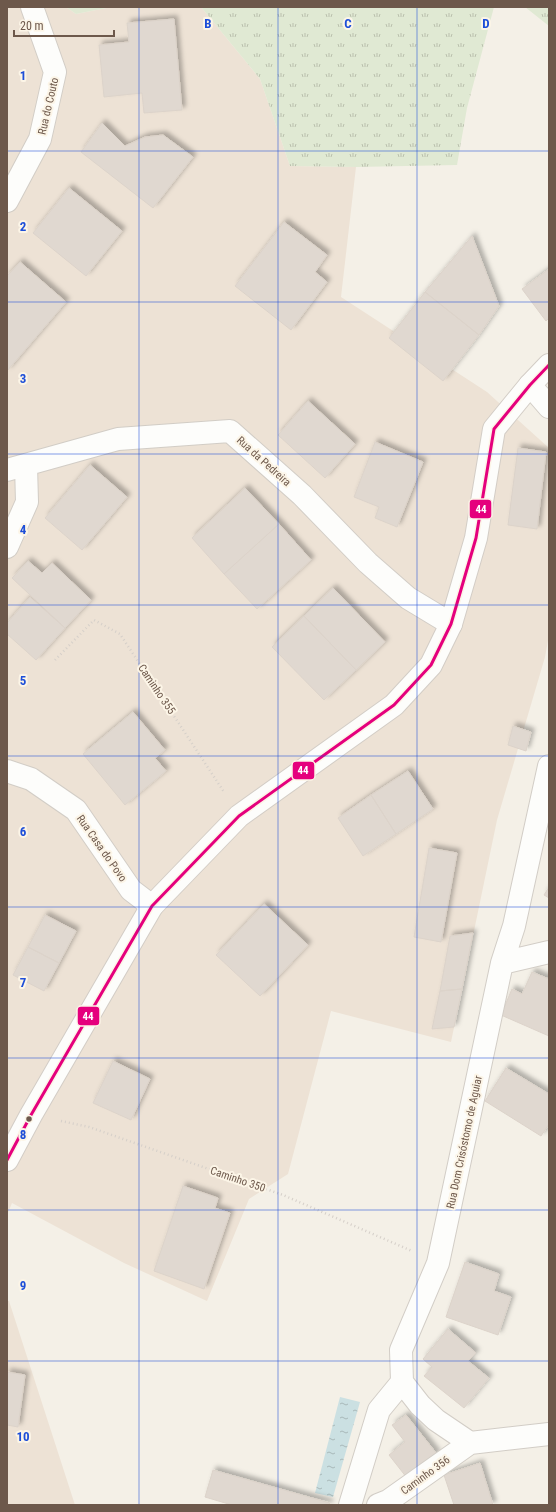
<svg xmlns="http://www.w3.org/2000/svg" width="556" height="1512" font-family="'Roboto Condensed',sans-serif">
	<style>
		.residential { fill: #ede2d5 }
		.grass { fill: url(#grass-tufts) }
		.water { fill: url(#water-ripples) }
		.building { fill: #e0d8d0; stroke: #dcd3ca; filter: url(#shadow) }
		.lines { fill: none; stroke-linecap: round; stroke-linejoin: round }
		.minor-casing { stroke: #d2cdc6; stroke-width: 24 }
		.secondary-casing { stroke: #d3cdc6; stroke-width: 24 }
		.path { stroke: #d5cfc9; stroke-width: 2.5; stroke-dasharray: 1 3; stroke-linecap: butt }
		.minor { stroke: #fdfdfb; stroke-width: 22 }
		.secondary { stroke: #fdfdfb; stroke-width: 22 }
		.bus-1-casing { stroke: #fcf5e7; stroke-width: 6 }
		.bus-1 { stroke: #e5007d; stroke-width: 3 }
		.grid { fill: none; stroke: #1d4ed8; stroke-width: 1; stroke-opacity: 0.55 }
		.bus-dot { fill: #6d584b; stroke: #fcf5e7; stroke-width: 1.5 }
		.labels { text-anchor: middle; stroke-width: 4; stroke-linejoin: round; paint-order: stroke }
		.street-label { font-size: 11px; fill: #6d584b; stroke: #fcf5e7 }
		.grid-label { font-size: 13px; text-anchor: middle; font-weight: bold; fill: #1d4ed8; stroke: #fcf5e7; stroke-width: 4; stroke-linejoin: round; paint-order: stroke }
		.line-badge { stroke: #fcf5e7; stroke-width: 1.5 }
		.badge-label { font-size: 11px; text-anchor: middle; font-weight: bold; fill: #fff }
	</style>
	<defs>
		<pattern id="grass-tufts" width="24" height="20" patternUnits="userSpaceOnUse"><rect width="24" height="20" fill="#e0e9d3"/><path d="M3 7l-1-3M5 7V3M7 7l1-3M15 17l-1-3M17 17v-4M19 17l1-3" fill="none" stroke="#bac0ad"/></pattern>
		<pattern id="water-ripples" width="26" height="14" patternUnits="userSpaceOnUse"><rect width="26" height="14" fill="#cbe0e2"/><path d="M2 4q2-2 4 0t4 0M15 11q2-2 4 0t4 0" fill="none" stroke="#a9b8b9"/></pattern>
		<filter id="shadow"><feDropShadow dx="3.5" dy="-3.5" stdDeviation="2" flood-color="#0004"/></filter>
	</defs>
	<rect width="100%" height="100%" fill="#f4f0e7"/>
	<!-- residential -->
	<path class="residential" d="M 7,7 L 66,7 L 76,14 L 111,7 L 201,7 L 260,79 L 290,166 L 356,167 L 341,297 L 487,392 L 549,448 L 549,635 L 545,657 L 497,820 L 451,1042 L 331,1011 L 288,1174 L 249,1199 L 207,1301 L 124,1263 L 12,1203 L 7,1215 Z
		M 7,1301 L 9,1301 L 75,1505 L 7,1505 Z"/>
	<!-- grass -->
	<path class="grass" d="M 66,7 L 111,7 L 76,14 Z
		M 201,7 L 494,7 L 467,108 L 457,165 L 356,167 L 290,166 L 260,79 Z
		M 525,7 L 549,7 L 549,26 Z"/>
	<!-- water -->
	<path class="water" d="M 340,1397 L 360,1402 L 333,1497 L 315,1493 Z"/>
	<!-- building -->
	<path class="building" d="M 174,19 L 182,110 L 144,113 L 142,93 L 104,97 L 99,45 L 129,42 L 127,23 Z
		M 102,123 L 125,146 L 145,137 L 163,135 L 193,157 L 153,208 L 81,152 Z
		M 69,188 L 122,231 L 86,276 L 33,233 Z
		M 284,222 L 327,255 L 315,272 L 327,282 L 291,330 L 235,286 Z
		M 472,236 L 499,306 L 479,335 L 425,292 Z
		M 20,262 L 66,302 L 7,371 L 7,276 Z
		M 549,269 L 549,318 L 546,321 L 522,289 Z
		M 425,292 L 479,335 L 443,381 L 389,338 Z
		M 308,401 L 355,444 L 325,478 L 278,435 Z
		M 375,442 L 423,462 L 397,527 L 375,518 L 379,507 L 354,497 Z
		M 518,448 L 546,452 L 537,529 L 508,525 Z
		M 90,465 L 127,497 L 82,550 L 45,518 Z
		M 245,488 L 279,524 L 224,574 L 192,538 Z
		M 279,524 L 311,560 L 257,609 L 224,574 Z
		M 28,561 L 42,573 L 52,563 L 91,600 L 65,628 L 12,578 Z
		M 333,588 L 385,642 L 356,670 L 304,616 Z
		M 30,597 L 65,628 L 36,660 L 7,634 L 7,623 Z
		M 304,616 L 356,670 L 324,700 L 272,647 Z
		M 133,712 L 165,750 L 155,758 L 166,771 L 125,805 L 83,754 Z
		M 513,726 L 531,732 L 526,751 L 508,745 Z
		M 408,771 L 433,809 L 396,834 L 371,795 Z
		M 371,795 L 396,834 L 363,856 L 338,818 Z
		M 429,848 L 457,853 L 441,942 L 414,937 Z
		M 549,887 L 549,898 L 544,895 Z
		M 264,904 L 308,945 L 260,996 L 216,955 Z
		M 45,915 L 76,931 L 59,963 L 28,947 Z
		M 473,933 L 462,989 L 440,991 L 450,936 Z
		M 28,947 L 59,963 L 44,991 L 13,975 Z
		M 532,972 L 549,979 L 549,1036 L 501,1015 L 512,989 L 522,994 Z
		M 462,989 L 454,1027 L 432,1029 L 440,991 Z
		M 113,1061 L 150,1079 L 131,1120 L 93,1103 Z
		M 506,1068 L 549,1094 L 549,1124 L 541,1136 L 485,1101 Z
		M 183,1186 L 218,1198 L 215,1208 L 230,1213 L 204,1289 L 154,1271 Z
		M 465,1262 L 499,1274 L 494,1291 L 511,1297 L 498,1335 L 446,1317 Z
		M 448,1329 L 476,1353 L 468,1361 L 489,1378 L 464,1408 L 424,1376 L 432,1367 L 423,1359 Z
		M 7,1372 L 25,1375 L 18,1427 L 7,1425 Z
		M 406,1415 L 437,1454 L 407,1478 L 389,1455 L 405,1442 L 392,1425 Z
		M 480,1463 L 493,1505 L 454,1505 L 444,1475 Z
		M 213,1470 L 330,1503 L 329,1505 L 232,1505 L 205,1497 Z"/>
	<g class="lines">
		<!-- minor casing -->
		<g class="minor-casing">
			<path id="minor" d="M 7,201 L 40,139 L 55,72 L 32,7
				M 530,385 L 549,407
				M 7,470 L 118,439 L 230,431 L 302,495 L 368,563 L 408,598 L 451,624
				M 7,547 L 27,502 L 26,465
				M 7,771 L 31,779 L 76,810 L 131,890 L 152,906
				M 502,963 L 549,952
				M 402,1382 L 420,1405 L 436,1420 L 470,1443 L 549,1434
				M 350,1505 L 379,1410 L 402,1382 L 401,1350 L 438,1263 L 502,963 L 514,926 L 549,766
				M 378,1505 L 388,1501 L 470,1443"/>
		</g>
		<!-- secondary casing -->
		<g class="secondary-casing">
			<path id="secondary" d="M 7,1160 L 31,1115 L 152,906 L 239,816 L 394,705 L 431,665 L 451,624 L 476,538 L 494,429 L 530,385 L 549,365"/>
		</g>
		<!-- path -->
		<path class="path" d="M 55,660 L 94,620 L 120,634 L 224,792
			M 61,1121 L 89,1127 L 283,1195 L 412,1251"/>
		<!-- minor -->
		<use href="#minor" class="minor"/>
		<!-- secondary -->
		<use href="#secondary" class="secondary"/>
		<!-- bus-1 casing -->
		<g class="bus-1-casing">
			<path id="bus-1" d="M 7,1160 L 31,1115 L 152,906 L 239,816 L 394,705 L 431,665 L 451,624 L 476,538 L 494,429 L 530,385 L 549,365"/>
		</g>
		<!-- bus-1 -->
		<use href="#bus-1" class="bus-1"/>
	</g>
	<!-- grid -->
	<path class="grid" d="M 139,7 L 139,1505M 278,7 L 278,1505M 417,7 L 417,1505M 7,151 L 549,151M 7,302 L 549,302M 7,454 L 549,454M 7,605 L 549,605M 7,756 L 549,756M 7,907 L 549,907M 7,1058 L 549,1058M 7,1210 L 549,1210M 7,1361 L 549,1361"/>
	<!-- markers -->
	<circle class="bus-dot" cx="29" cy="1119" r="3.5"/>
	<g class="labels">
		<!-- street labels -->
		<g class="street-label">
			<text transform="translate(48 106) rotate(-77)" y="4">Rua do Couto</text>
			<text transform="translate(264 461) rotate(42)" y="4">Rua da Pedreira</text>
			<text transform="translate(157 689) rotate(56)" y="4">Caminho 355</text>
			<text transform="translate(102 848) rotate(55)" y="4">Rua Casa do Povo</text>
			<text transform="translate(464 1142) rotate(-78)" y="4">Rua Dom Crisóstomo de Aguiar</text>
			<text transform="translate(238 1179) rotate(19)" y="4">Caminho 350</text>
			<text transform="translate(425 1475) rotate(-36)" y="4">Caminho 356</text>
		</g>
	</g>
	<g class="grid-label">
		<text x="208" y="28">B</text>
		<text x="348" y="28">C</text>
		<text x="486" y="28">D</text>
		<text x="23" y="80">1</text>
		<text x="23" y="231">2</text>
		<text x="23" y="383">3</text>
		<text x="23" y="534">4</text>
		<text x="23" y="685">5</text>
		<text x="23" y="836">6</text>
		<text x="23" y="987">7</text>
		<text x="23" y="1139">8</text>
		<text x="23" y="1290">9</text>
		<text x="23" y="1441">10</text>
	</g>
	<g class="line-badge">
		<rect x="469" y="499" width="23" height="20" rx="4" fill="#e5007d"/>
		<rect x="292" y="761" width="23" height="19" rx="4" fill="#e5007d"/>
		<rect x="77" y="1006" width="23" height="20" rx="4" fill="#e5007d"/>
	</g>
	<g class="badge-label">
		<text x="481" y="513">44</text>
		<text x="303" y="774">44</text>
		<text x="88" y="1020">44</text>
	</g>
	<!-- border -->
	<rect width="556" height="1512" fill="none" stroke="#6d584b" stroke-width="16"/>
	<!-- scale -->
	<path d="M14 30v6h100v-6" fill="none" stroke="#6d584b" stroke-width="2"/>
	<text x="20" y="30" font-size="12" fill="#6d584b" stroke="#fcf5e7" stroke-width="3" paint-order="stroke">20 m</text>
</svg>
